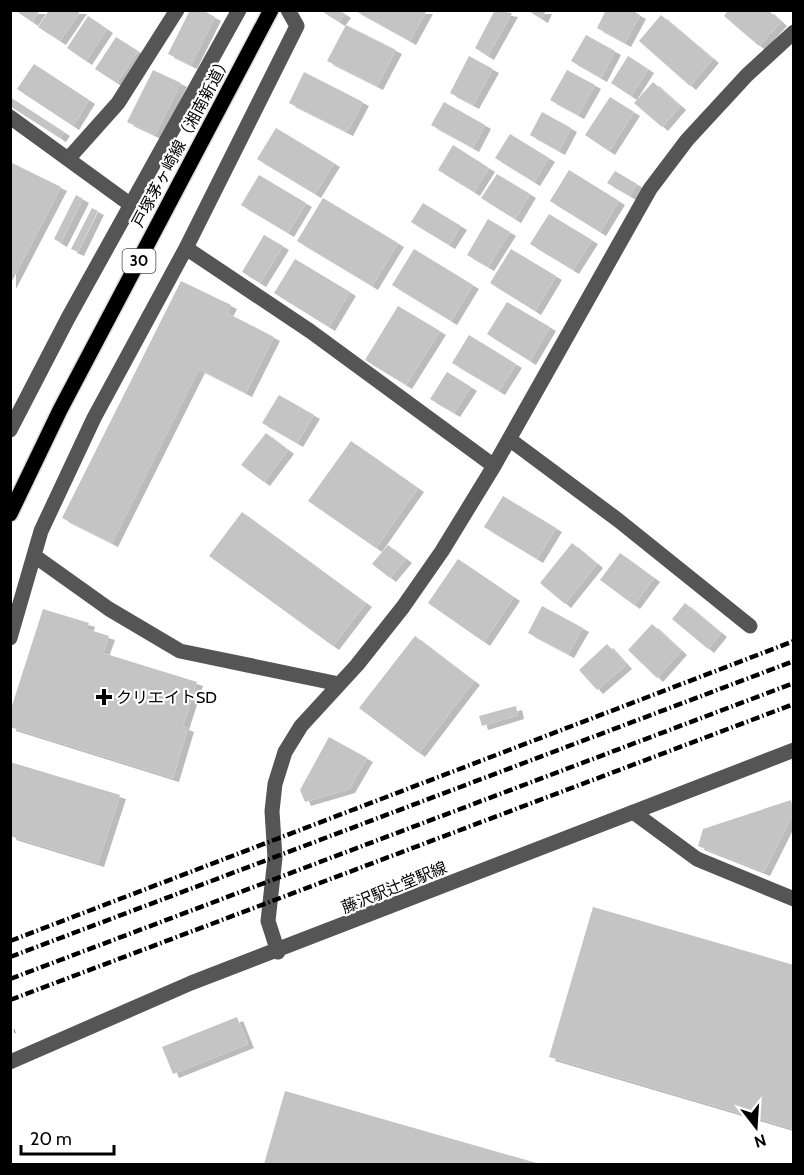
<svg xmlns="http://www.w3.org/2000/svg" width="804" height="1175" font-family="Cabin,'Noto Sans JP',sans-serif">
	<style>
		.building { fill: #c4c4c4; filter: url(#shadow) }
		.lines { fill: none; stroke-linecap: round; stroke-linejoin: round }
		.major-casing { stroke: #dbdbdb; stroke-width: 18 }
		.path { stroke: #777; stroke-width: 4; stroke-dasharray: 1.5 3; stroke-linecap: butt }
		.minor { stroke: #555; stroke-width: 15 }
		.major { stroke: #000; stroke-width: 15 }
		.rail { stroke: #000; stroke-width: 4.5; stroke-dasharray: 9 3 1.5 3; stroke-linecap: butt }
		.poi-dot { fill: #000; stroke: #fff; stroke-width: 2 }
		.labels { text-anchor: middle; stroke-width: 4.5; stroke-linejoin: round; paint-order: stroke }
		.shield { fill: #fff; stroke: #4c4c4c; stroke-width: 1.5 }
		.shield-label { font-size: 15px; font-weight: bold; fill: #000 }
		.street-label { font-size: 16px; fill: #000; stroke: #fff }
		.poi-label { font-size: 16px; fill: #000; stroke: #fff; text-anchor: start }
	</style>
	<defs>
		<filter id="shadow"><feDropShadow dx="6" dy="4" stdDeviation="0" flood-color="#0004"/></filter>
	</defs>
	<rect width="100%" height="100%" fill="#fff"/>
	<!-- building -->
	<path class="building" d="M 15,10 L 40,10 L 32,22 Z
		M 49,10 L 81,10 L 60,41 L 38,27 Z
		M 190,10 L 202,10 L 215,17 L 191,65 L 168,54 Z
		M 320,10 L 339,10 L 345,14 L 339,22 Z
		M 354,10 L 427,10 L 410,41 Z
		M 495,10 L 512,13 L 488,56 L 475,48 Z
		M 527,10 L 546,10 L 542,19 Z
		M 606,10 L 631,10 L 640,15 L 625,43 L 597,28 Z
		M 728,10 L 768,10 L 781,22 L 759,46 L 724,16 Z
		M 661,15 L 713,59 L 690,86 L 639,41 Z
		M 88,16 L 107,29 L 86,61 L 67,48 Z
		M 346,25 L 396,50 L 377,86 L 327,61 Z
		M 586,35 L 615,51 L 601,78 L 571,61 Z
		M 116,37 L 138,51 L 117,83 L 95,69 Z
		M 469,56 L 493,69 L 473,105 L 450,93 Z
		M 628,56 L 648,69 L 631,96 L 611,83 Z
		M 34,64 L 89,100 L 73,126 L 17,89 Z
		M 153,70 L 181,83 L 155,135 L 127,122 Z
		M 567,70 L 595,85 L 578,115 L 550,100 Z
		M 304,72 L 363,102 L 347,132 L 289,103 Z
		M 653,82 L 680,106 L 662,127 L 634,103 Z
		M 10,97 L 64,132 L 60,138 L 10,106 Z
		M 610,97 L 634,112 L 609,151 L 585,135 Z
		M 444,102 L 485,125 L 473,148 L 431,125 Z
		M 542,112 L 571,128 L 559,151 L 530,135 Z
		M 276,128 L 334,163 L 315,194 L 257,159 Z
		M 510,134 L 549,158 L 534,182 L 495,158 Z
		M 453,145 L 489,168 L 474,192 L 438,170 Z
		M 10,162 L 61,187 L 10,285 Z
		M 569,170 L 619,201 L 600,232 L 550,201 Z
		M 615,171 L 637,184 L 630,196 L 607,183 Z
		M 497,174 L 530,194 L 515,219 L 481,198 Z
		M 259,175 L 306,203 L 288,233 L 241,205 Z
		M 76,195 L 83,199 L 61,243 L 54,239 Z
		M 323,198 L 398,243 L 372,286 L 297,241 Z
		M 423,203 L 461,226 L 449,245 L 411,222 Z
		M 92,208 L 98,211 L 78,252 L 71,249 Z
		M 549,214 L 592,240 L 573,270 L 530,244 Z
		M 488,219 L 510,232 L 488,267 L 467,255 Z
		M 264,235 L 283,246 L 260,283 L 242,272 Z
		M 414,249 L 473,285 L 451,321 L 392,285 Z
		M 511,249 L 556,276 L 535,311 L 490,283 Z
		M 295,259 L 350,292 L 329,327 L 274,293 Z
		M 181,281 L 231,305 L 227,313 L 274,337 L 246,393 L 199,369 L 112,543 L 62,518 Z
		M 507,302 L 550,327 L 530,361 L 487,334 Z
		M 398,306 L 440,331 L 406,385 L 365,360 Z
		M 469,335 L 516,364 L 499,391 L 452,363 Z
		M 447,372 L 471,387 L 454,413 L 430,399 Z
		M 279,395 L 314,415 L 297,443 L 262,423 Z
		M 266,433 L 288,450 L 264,482 L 241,465 Z
		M 351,441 L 418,488 L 376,548 L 308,501 Z
		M 503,496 L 556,528 L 537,559 L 484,527 Z
		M 242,512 L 366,603 L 333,646 L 209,556 Z
		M 572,543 L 597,564 L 565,604 L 540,583 Z
		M 388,545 L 406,559 L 390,578 L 372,564 Z
		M 620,553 L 654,578 L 634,605 L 600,580 Z
		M 458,559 L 514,597 L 484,642 L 428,603 Z
		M 685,603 L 721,633 L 708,649 L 672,619 Z
		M 542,606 L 583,628 L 568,654 L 528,633 Z
		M 43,609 L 89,623 L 87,629 L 109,636 L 103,653 L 197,682 L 183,726 L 188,728 L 173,778 L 10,727 L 10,712 Z
		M 652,624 L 681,651 L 657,678 L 628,650 Z
		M 415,636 L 474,681 L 419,753 L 359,708 Z
		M 607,644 L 626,665 L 597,690 L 579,670 Z
		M 516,706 L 518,715 L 482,726 L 479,716 Z
		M 329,737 L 367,758 L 349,789 L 305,802 L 300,790 Z
		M 10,762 L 120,795 L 98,863 L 10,836 Z
		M 791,800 L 794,812 L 764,872 L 698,846 L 703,829 Z
		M 593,907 L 794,965 L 794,1129 L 549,1057 Z
		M 237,1017 L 248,1044 L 173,1074 L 162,1047 Z
		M 285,1091 L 540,1164 L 264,1164 Z"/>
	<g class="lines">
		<!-- major casing -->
		<g class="major-casing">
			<path id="major" d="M 10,514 L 60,410 L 271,10"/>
		</g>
		<!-- path -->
		<path class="path" d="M 10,1033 L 15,1031"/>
		<!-- minor -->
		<path class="minor" d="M 10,117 L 131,205
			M 68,159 L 118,103 L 177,10
			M 186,248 L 310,331 L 494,466
			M 10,430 L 68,318 L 239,10
			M 509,439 L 618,520 L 750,626
			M 36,557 L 109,609 L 180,651 L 339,684
			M 10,638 L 41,531 L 94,418 L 186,248 L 297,26 L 288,10
			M 633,812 L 697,859 L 794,899
			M 278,952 L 268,921 L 275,858 L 272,811 L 275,784 L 285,752 L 301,726 L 357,665 L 403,607 L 442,551 L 494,466 L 650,189 L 687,140 L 747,75 L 794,32
			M 10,1062 L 191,983 L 794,750"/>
		<!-- major -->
		<use href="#major" class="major"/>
		<!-- rail -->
		<path class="rail" d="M 10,941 L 794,641
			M 10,957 L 794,661
			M 10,979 L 794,683
			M 10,1000 L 794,704"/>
	</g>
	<!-- markers -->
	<path class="poi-dot" d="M101 688h6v6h6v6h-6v6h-6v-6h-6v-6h6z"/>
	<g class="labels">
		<!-- shield labels -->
		<rect class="shield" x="122.5" y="249" width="33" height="24" rx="4.5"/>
		<g class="shield-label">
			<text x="139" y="266">30</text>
		</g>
		<!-- street labels -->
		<g class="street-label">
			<text transform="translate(181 141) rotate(-62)" y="6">戸塚茅ヶ崎線（湘南新道）</text>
			<text transform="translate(394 887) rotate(-22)" y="6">藤沢駅辻堂駅線</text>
		</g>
		<!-- poi labels -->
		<g class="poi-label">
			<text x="116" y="703">クリエイトSD</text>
		</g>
	</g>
	<!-- border -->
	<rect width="804" height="1175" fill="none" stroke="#000000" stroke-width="24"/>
	<!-- north arrow -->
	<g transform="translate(756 1127) rotate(163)" stroke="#ffffff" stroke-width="4.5" paint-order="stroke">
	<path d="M0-4.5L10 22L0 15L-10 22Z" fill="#000000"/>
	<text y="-9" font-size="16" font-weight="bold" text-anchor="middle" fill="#000000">N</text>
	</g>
	<!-- scale -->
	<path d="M21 1145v9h93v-9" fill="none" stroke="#000000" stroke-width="3"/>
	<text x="30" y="1145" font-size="18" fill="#000000" stroke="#ffffff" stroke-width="4.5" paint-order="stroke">20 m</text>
</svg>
